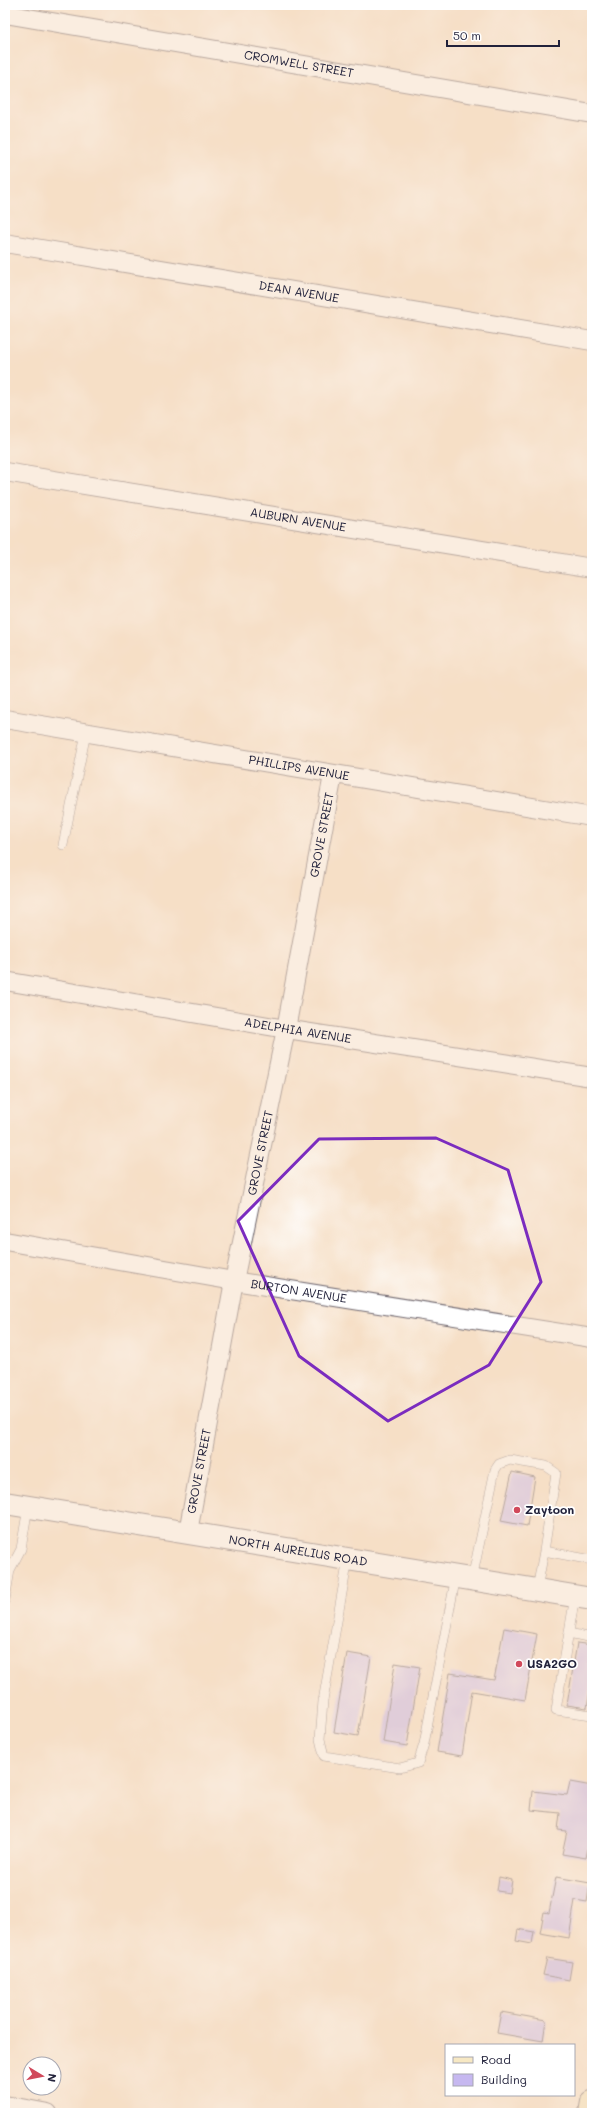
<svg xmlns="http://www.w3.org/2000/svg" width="597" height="2118" font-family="Mali,sans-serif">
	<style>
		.building { fill: #c6b8f0 }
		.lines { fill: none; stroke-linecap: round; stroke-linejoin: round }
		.service-casing { stroke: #6c646c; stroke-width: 10 }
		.minor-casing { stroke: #6c646c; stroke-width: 20 }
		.tertiary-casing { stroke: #6c646c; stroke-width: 24 }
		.secondary-casing { stroke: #6c646c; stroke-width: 24 }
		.service { stroke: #fff; stroke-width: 9 }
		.minor { stroke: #fff; stroke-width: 18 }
		.tertiary { stroke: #fff; stroke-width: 22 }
		.secondary { stroke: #f7e8c3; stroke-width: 22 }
		.marked { fill: none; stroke: #7b2cbf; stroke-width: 3; stroke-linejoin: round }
		.poi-dot { fill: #d1495b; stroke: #fff; stroke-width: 1.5 }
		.labels { text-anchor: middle; stroke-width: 3.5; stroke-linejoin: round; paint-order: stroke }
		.street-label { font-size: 12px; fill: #22223b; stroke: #fff }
		.poi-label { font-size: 12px; font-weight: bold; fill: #22223b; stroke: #fff; text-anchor: start }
	</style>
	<rect width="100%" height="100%" fill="#fff"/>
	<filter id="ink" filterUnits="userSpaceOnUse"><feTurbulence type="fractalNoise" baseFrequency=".025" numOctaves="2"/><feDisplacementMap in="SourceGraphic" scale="8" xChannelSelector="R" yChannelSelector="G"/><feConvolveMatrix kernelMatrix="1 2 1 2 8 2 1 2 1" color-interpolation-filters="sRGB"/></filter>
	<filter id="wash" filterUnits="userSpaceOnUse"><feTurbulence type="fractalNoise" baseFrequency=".012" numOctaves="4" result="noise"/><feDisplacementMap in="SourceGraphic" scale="16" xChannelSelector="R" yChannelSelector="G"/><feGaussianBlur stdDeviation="0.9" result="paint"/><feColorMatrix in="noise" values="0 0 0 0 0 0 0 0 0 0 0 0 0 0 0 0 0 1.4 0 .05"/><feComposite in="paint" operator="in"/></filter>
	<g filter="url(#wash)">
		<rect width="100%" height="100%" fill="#f6dfc6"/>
		<g id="blocks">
			<!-- building -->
			<path class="building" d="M 512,1472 L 535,1477 L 527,1526 L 501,1521 Z
				M 504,1628 L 537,1634 L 525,1700 L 472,1691 L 462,1756 L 437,1752 L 450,1673 L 494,1680 Z
				M 577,1643 L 592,1645 L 592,1678 L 587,1708 L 567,1705 Z
				M 347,1653 L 371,1657 L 358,1736 L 334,1732 Z
				M 395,1663 L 420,1667 L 407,1746 L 383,1742 Z
				M 570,1782 L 592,1786 L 592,1828 L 586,1858 L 562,1854 L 567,1831 L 558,1830 L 560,1813 L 531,1810 L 533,1791 L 567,1795 Z
				M 499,1877 L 512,1880 L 510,1893 L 497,1891 Z
				M 556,1877 L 590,1883 L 587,1902 L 575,1900 L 569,1938 L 540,1933 L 544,1912 L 549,1913 Z
				M 518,1929 L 534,1932 L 532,1944 L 516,1941 Z
				M 547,1958 L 572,1962 L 569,1980 L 543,1975 Z
				M 501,2012 L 546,2020 L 543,2041 L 497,2033 Z"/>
		</g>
	</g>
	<g filter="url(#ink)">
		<use href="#blocks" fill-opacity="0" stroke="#6c646c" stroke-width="1"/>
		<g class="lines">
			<!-- service casing -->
			<g class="service-casing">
				<path id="service" d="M 63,845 L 86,733
					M 348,1559 L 323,1701 L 320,1739 L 324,1756 L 400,1768 L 418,1763 L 424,1744 L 456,1576
					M 472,1579 L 495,1470 L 499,1464 L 510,1460 L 546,1466 L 556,1473 L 544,1551
					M 537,1589 L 544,1551 L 592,1560
					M 575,1596 L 556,1710 L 592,1715
					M 5,1600 L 10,1570 L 21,1549 L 28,1507
					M 569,1633 L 592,1638"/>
			</g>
			<!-- minor casing -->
			<g class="minor-casing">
				<g id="minor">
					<path id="s1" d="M 5,14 L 592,114"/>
					<path id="s2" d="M 5,243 L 592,341"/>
					<path id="s3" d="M 5,472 L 592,568"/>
					<path id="s4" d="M 5,719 L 592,817"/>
					<path id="s5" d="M 5,981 L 286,1029 L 592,1077"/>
					<path id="s6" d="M 5,1241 L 234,1281 L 592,1338"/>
					<path id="s7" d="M 188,1532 L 234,1281 L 286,1029 L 333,775"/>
					<path d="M 5,2105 L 48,2113"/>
				</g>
			</g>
			<!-- tertiary casing -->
			<g class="tertiary-casing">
				<g id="tertiary">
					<path id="s8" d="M 5,1503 L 592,1599"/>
				</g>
			</g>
			<!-- secondary casing -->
			<g class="secondary-casing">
				<path id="secondary" d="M 590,2113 L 592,2102"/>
			</g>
			<!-- service -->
			<use href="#service" class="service"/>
			<!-- minor -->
			<use href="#minor" class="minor"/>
			<!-- tertiary -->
			<use href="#tertiary" class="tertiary"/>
			<!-- secondary -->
			<use href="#secondary" class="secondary"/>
		</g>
	</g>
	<!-- marked area -->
	<path d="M0 0H597V2118H0ZM 436,1138 L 508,1170 L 541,1282 L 489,1365 L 388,1421 L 299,1356 L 238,1221 L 319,1139 Z" fill="#f6dfc6" fill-opacity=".55" fill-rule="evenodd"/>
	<path class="marked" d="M 436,1138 L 508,1170 L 541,1282 L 489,1365 L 388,1421 L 299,1356 L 238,1221 L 319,1139 Z"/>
	<!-- markers -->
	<g class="poi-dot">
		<circle cx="517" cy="1510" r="4"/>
		<circle cx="519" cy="1664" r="4"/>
	</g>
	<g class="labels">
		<!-- street labels -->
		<g class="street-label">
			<text dy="4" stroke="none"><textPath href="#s1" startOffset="298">CROMWELL STREET</textPath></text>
			<text dy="4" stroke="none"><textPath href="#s2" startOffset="298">DEAN AVENUE</textPath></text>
			<text dy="4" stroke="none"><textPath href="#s3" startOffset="297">AUBURN AVENUE</textPath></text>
			<text dy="4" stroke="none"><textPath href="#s4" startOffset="298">PHILLIPS AVENUE</textPath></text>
			<text dy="4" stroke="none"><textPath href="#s7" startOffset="710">GROVE STREET</textPath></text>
			<text dy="4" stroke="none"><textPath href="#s5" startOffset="297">ADELPHIA AVENUE</textPath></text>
			<text dy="4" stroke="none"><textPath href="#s7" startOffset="386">GROVE STREET</textPath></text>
			<text dy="4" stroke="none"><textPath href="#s6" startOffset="298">BURTON AVENUE</textPath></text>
			<text dy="4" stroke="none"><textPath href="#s7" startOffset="62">GROVE STREET</textPath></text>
			<text dy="4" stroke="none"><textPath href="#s8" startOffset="297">NORTH AURELIUS ROAD</textPath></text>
		</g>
		<!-- poi labels -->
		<g class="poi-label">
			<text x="525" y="1514">Zaytoon</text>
			<text x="527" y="1668">USA2GO</text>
		</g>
	</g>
	<!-- margin -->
	<rect width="597" height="2118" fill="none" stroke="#fff" stroke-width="20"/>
	<!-- legend -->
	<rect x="445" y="2044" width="130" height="52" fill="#ffffff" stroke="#a7a7b1"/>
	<rect x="453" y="2057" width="20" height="6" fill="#f7e8c3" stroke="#a7a7b1"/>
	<text x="481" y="2064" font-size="12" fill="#22223b">Road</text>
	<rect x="453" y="2074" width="20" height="12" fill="#c6b8f0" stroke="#a7a7b1"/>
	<text x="481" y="2084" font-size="12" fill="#22223b">Building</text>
	<!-- north arrow -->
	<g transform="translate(42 2076) rotate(100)"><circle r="19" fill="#ffffff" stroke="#a7a7b1"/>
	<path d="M0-3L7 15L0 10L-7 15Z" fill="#d1495b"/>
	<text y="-6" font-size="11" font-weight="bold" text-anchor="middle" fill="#22223b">N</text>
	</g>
	<!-- scale -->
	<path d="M447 40v6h112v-6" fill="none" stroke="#22223b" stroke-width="2"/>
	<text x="453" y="40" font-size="12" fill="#22223b" stroke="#ffffff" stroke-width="3" paint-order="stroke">50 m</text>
</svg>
